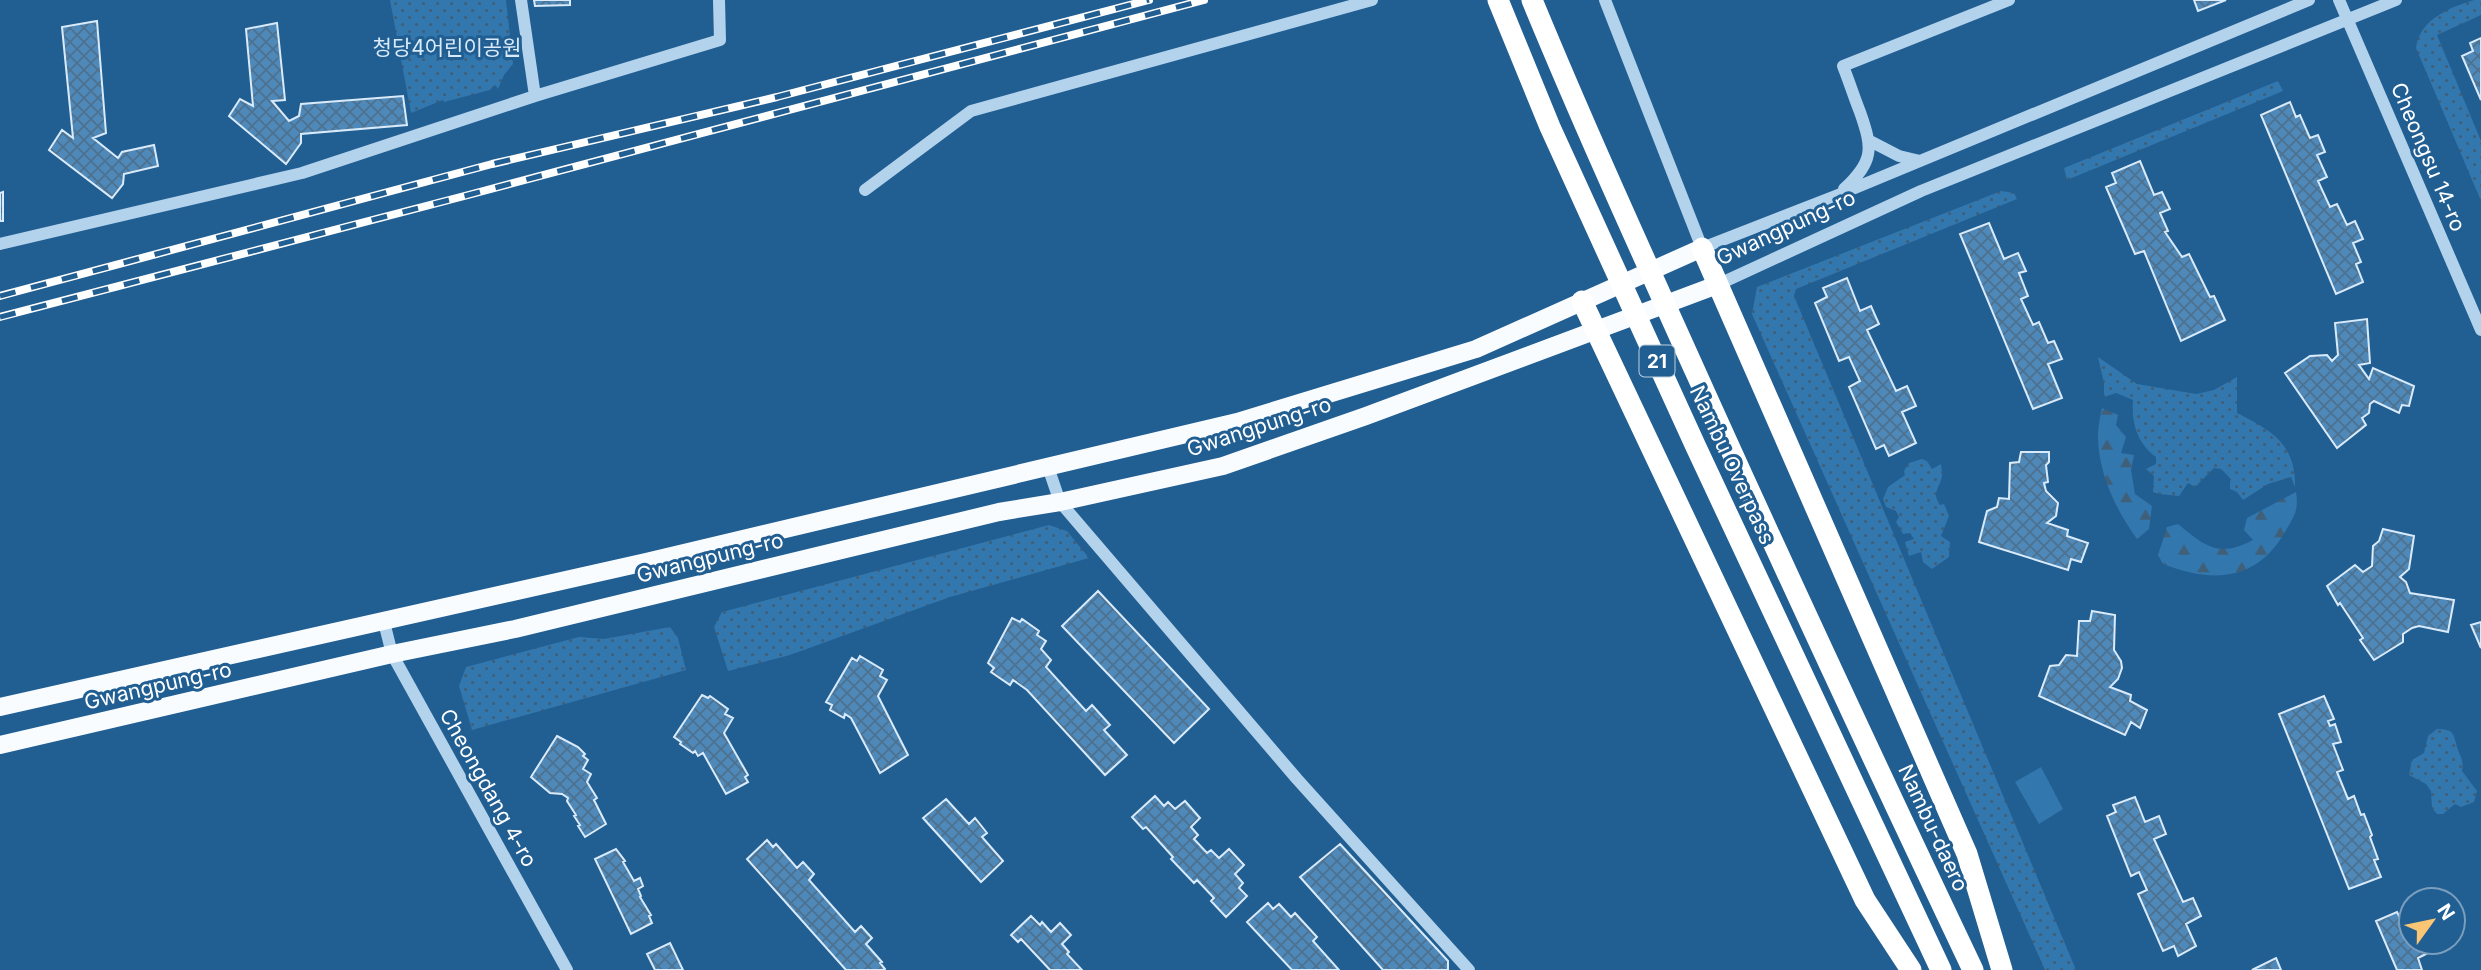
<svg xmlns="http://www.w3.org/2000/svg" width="2481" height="970" font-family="Inter,'Noto Sans KR',sans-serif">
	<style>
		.grass { fill: url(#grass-dots) }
		.forest { fill: url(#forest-firs) }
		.pitch { fill: #3277ae }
		.building { fill: url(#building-cross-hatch); stroke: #d9ebfa; stroke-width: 2 }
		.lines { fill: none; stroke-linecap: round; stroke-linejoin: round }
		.minor { stroke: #b3d3ed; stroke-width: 12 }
		.major { stroke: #f9fcff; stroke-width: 18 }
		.highway { stroke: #fff; stroke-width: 21 }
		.rail-casing { stroke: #fff; stroke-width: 8 }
		.rail { stroke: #215e92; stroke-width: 5; stroke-dasharray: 16; stroke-linecap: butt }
		.labels { text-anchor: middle; stroke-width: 6; stroke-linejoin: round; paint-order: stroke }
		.shield { fill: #215e92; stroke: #bccfde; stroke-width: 2 }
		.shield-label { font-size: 19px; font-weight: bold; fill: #fff }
		.park-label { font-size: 21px; fill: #d9ebfa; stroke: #215e92 }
		.street-label { font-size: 21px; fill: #fff; stroke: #215e92 }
	</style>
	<defs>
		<pattern id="grass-dots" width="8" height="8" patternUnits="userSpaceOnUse" patternTransform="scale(1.75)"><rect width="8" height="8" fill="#3277ae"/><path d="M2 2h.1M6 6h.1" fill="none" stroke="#405f78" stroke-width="1.8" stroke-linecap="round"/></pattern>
		<pattern id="forest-firs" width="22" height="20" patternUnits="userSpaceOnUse" patternTransform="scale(1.75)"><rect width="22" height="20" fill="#3277ae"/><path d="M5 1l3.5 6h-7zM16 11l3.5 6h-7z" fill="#405f78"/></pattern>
		<pattern id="building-cross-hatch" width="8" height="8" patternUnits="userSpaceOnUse" patternTransform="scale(1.75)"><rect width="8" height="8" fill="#4e89ba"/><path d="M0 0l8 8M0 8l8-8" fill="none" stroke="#4d718e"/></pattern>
	</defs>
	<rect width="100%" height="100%" fill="#215e92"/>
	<!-- grass -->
	<path class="grass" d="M 390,0 L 506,0 L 513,64 L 504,75 L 498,89 L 495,85 L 490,90 L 444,102 L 443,100 L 411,113 Z
		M 2474,0 L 2481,0 L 2481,15 L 2437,35 L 2481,141 L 2481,201 L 2416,48 C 2419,20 2450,7 2474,0 Z
		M 2278,81 L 2283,91 L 2067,180 L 2064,168 Z
		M 2001,191 L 2014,193 L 2017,199 L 1796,289 L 1794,296 L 2076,970 L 2045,970 L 1752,314 L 1757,287 Z
		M 2098,357 L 2137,384 L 2196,394 L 2214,390 L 2237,377 L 2237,413 C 2271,430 2296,444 2295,487 L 2291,477 L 2268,484 L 2243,500 L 2237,492 L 2230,489 L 2230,478 L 2221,469 L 2214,468 L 2195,487 L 2188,483 L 2179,496 L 2159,494 L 2153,492 L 2154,476 L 2146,469 L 2156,464 L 2156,457 C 2137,443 2131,422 2133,400 L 2116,393 L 2104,397 L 2104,383 Z
		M 1922,459 L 1927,461 L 1932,469 L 1941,464 C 1941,468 1943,472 1942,476 C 1940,488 1931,493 1940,505 L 1944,504 L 1949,516 L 1941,536 L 1950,542 L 1949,557 L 1932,569 L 1923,562 L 1921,552 L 1909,556 L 1905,542 L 1914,539 L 1910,533 L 1903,534 L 1896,522 L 1899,517 L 1896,511 L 1886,507 L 1883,499 L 1888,487 L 1905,475 L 1904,471 L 1909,463 Z
		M 1049,525 L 1067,531 L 1089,558 L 950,597 L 790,655 L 728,671 L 714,627 L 722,612 Z
		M 670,627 L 678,638 L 686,670 L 472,730 L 459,686 L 466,667 L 579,637 L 604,639 Z
		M 2437,729 C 2456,729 2453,735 2458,750 C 2461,758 2464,761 2462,771 L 2477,791 L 2474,802 L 2461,807 L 2455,804 L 2443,814 L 2437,814 L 2432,808 L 2431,791 L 2426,784 L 2409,775 L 2412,760 L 2424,753 L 2428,736 Z"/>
	<!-- forest -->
	<path class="forest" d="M 2102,408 L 2118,415 L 2116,425 L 2126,437 L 2121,453 L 2134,455 L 2131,470 L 2135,494 L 2152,506 L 2149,529 L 2137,539 C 2116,510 2098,473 2098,436 C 2098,427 2100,417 2102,408 Z
		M 2296,492 C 2299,511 2294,516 2285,532 C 2256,582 2212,583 2163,564 L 2158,555 L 2167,527 L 2178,524 C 2206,547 2219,558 2253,540 L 2244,530 L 2247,518 Z"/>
	<!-- pitch -->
	<path class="pitch" d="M 2041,767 L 2063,809 L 2039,824 L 2015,782 Z"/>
	<!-- building -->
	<path class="building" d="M 534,0 L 570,0 L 570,5 L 535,6 Z
		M 2194,0 L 2226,0 L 2198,11 Z
		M 97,21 L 106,133 L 93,138 L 118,158 L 122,152 L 154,145 L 158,166 L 124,174 L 123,184 L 112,198 L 49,150 L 62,130 L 73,138 L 62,27 Z
		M 277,23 L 285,100 L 272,101 L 289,121 L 299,116 L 301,104 L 403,96 L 407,125 L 301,134 L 301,143 L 286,164 L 229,116 L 240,99 L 253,106 L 246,29 Z
		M 2481,38 L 2481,100 L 2462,56 L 2473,51 L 2470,43 Z
		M 2290,102 L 2296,117 L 2300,115 L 2310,138 L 2318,135 L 2325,152 L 2317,155 L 2327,177 L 2318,181 L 2330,207 L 2337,204 L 2347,225 L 2355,221 L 2363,239 L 2353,243 L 2361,262 L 2356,264 L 2363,282 L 2336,294 L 2261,115 Z
		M 2140,161 L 2154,195 L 2162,192 L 2170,209 L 2160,213 L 2168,231 L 2165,232 L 2182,257 L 2189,254 L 2210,297 L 2214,296 L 2225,320 L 2181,341 L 2144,251 L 2135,254 L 2106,187 L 2116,183 L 2112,173 Z
		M 3,192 L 3,221 L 0,221 L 0,193 Z
		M 1989,223 L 2004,259 L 2018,253 L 2026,271 L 2019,273 L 2028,296 L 2021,299 L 2033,325 L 2039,322 L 2048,343 L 2054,341 L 2062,359 L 2048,364 L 2062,398 L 2033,409 L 1960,234 Z
		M 1847,278 L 1860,311 L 1871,306 L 1879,324 L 1867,330 L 1896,391 L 1907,386 L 1916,406 L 1902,412 L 1916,443 L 1889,456 L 1884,445 L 1876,449 L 1849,387 L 1860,381 L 1849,357 L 1839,361 L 1815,303 L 1827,297 L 1823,288 Z
		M 2367,319 L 2370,363 L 2359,365 L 2369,379 L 2373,368 L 2414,386 L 2409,406 L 2402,405 L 2399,413 L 2374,401 L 2370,404 L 2369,413 L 2362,418 L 2366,425 L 2337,448 L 2285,373 L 2310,356 L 2327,355 L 2332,361 L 2338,355 L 2335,323 Z
		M 2021,452 L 2049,452 L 2049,462 L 2046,465 L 2048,482 L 2044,483 L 2046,491 L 2058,503 L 2056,516 L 2047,523 L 2068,530 L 2067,536 L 2088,543 L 2081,562 L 2071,559 L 2068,570 L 1979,542 L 1987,511 L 1997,507 L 1999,498 L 2009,499 L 2010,463 L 2019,462 Z
		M 2383,529 L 2414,536 L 2409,569 L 2400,577 L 2406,582 L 2410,593 L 2454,600 L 2448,632 L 2419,626 L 2412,628 L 2403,634 L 2403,642 L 2374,660 L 2360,640 L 2363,638 L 2340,603 L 2338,605 L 2327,586 L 2355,565 L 2363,572 L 2372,566 L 2373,546 L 2379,541 Z
		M 1098,591 L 1209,709 L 1174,743 L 1062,626 Z
		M 2092,611 L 2115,615 L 2114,650 L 2121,661 L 2122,668 L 2118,679 L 2110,687 L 2131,695 L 2130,701 L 2147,710 L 2140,728 L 2131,722 L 2125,735 L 2039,696 L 2050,666 L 2059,665 L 2066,655 L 2077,656 L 2079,621 L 2090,621 Z
		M 1012,618 L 1020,622 L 1022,619 L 1039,631 L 1037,635 L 1046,641 L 1041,649 L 1051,660 L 1046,667 L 1086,711 L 1092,705 L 1110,725 L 1104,730 L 1127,755 L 1105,775 L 1027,690 L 1013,680 L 1010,685 L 991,672 L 994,668 L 988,663 Z
		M 2481,622 L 2481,648 L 2471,625 Z
		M 860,656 L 883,670 L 880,676 L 887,680 L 878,696 L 908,755 L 880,773 L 851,718 L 845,714 L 844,718 L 830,710 L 832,705 L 826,702 L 852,658 L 857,661 Z
		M 702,695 L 708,698 L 710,696 L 728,709 L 725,714 L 733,718 L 724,733 L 748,775 L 745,777 L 748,782 L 726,794 L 703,753 L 698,756 L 695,751 L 693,753 L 680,744 L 681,742 L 674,737 Z
		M 2324,696 L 2334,719 L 2328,721 L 2330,726 L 2335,724 L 2341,742 L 2333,744 L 2343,770 L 2337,772 L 2348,799 L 2354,796 L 2361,815 L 2364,814 L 2372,835 L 2370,837 L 2378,859 L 2374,860 L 2381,877 L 2349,889 L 2279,714 Z
		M 557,736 L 578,747 L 585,754 L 583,756 L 588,760 L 583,769 L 591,774 L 587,782 L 597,798 L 594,800 L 606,824 L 585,837 L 578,826 L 580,825 L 574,816 L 576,815 L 567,801 L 568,798 L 562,794 L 550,793 L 531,777 Z
		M 1155,796 L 1164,806 L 1168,802 L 1175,809 L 1185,801 L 1200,818 L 1191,827 L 1198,835 L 1194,839 L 1207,853 L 1211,850 L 1219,858 L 1229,849 L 1244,865 L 1235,874 L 1243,883 L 1239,888 L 1247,896 L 1226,917 L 1211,901 L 1214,898 L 1197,880 L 1194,883 L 1171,859 L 1173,857 L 1146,827 L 1143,829 L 1132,817 Z
		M 2135,797 L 2145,822 L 2159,816 L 2166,834 L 2154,839 L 2183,902 L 2193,898 L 2201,916 L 2186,924 L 2196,946 L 2178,956 L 2174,946 L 2163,951 L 2138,894 L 2147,890 L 2139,872 L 2131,876 L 2107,816 L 2116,812 L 2113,805 Z
		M 946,799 L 969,824 L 975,818 L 987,833 L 982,837 L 1003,861 L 981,882 L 923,818 Z
		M 767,840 L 773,847 L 776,844 L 797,868 L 803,862 L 814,874 L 809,880 L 855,932 L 861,926 L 872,938 L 866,944 L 882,962 L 880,963 L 885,969 L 884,970 L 846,970 L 747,859 Z
		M 1340,844 L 1448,961 L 1448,970 L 1383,970 L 1300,877 Z
		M 616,849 L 625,861 L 623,862 L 634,881 L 640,878 L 643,886 L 638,889 L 641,896 L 640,897 L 651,915 L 649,916 L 652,923 L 631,934 L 595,859 Z
		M 1268,903 L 1273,909 L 1279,904 L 1291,917 L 1295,913 L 1317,937 L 1313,941 L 1339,970 L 1292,970 L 1247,922 Z
		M 2397,912 L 2412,943 L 2423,942 L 2428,953 L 2418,958 L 2422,970 L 2397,970 L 2376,921 Z
		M 1031,916 L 1040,925 L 1042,922 L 1051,932 L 1060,923 L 1071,935 L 1062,944 L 1069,952 L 1067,954 L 1082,970 L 1050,970 L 1021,939 L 1018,942 L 1011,935 Z
		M 670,943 L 683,970 L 655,970 L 647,954 Z
		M 2276,958 L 2281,970 L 2252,970 Z"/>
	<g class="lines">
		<!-- minor -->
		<path class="minor" d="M 1605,0 L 1702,248 L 1838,195 L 2309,0
			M 2339,0 L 2481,330
			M 535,96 L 720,40 L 719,0
			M 1870,141 L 1899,156 L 1920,161
			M 1844,189 C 1874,161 1873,149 1860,112 C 1854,97 1849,81 1843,66 L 2009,0
			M 865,190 L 971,111 L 1372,0
			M 0,244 L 302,173 L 535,96 L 521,0
			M 1717,285 L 1921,191 L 2396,0
			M 1048,467 L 1060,502 L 1297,779 L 1469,970
			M 384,622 L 392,654 L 567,970"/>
		<!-- major -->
		<path class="major" d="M 0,707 L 646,562 L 1237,422 L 1476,349 L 1702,248
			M 0,745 L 392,654 L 515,629 L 999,512 L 1060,502 L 1223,466 L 1366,416 L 1717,285"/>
		<!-- highway -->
		<path class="highway" d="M 1498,0 L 1550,127 L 1696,447 L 1941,970
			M 1532,0 C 1584,126 1640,249 1696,373 C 1786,573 1879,772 1973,970
			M 1702,248 L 1967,854 L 2002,970
			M 1582,301 L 1865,900 L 1911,970"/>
		<!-- rail casing -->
		<g class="rail-casing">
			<path id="rail" d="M 0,296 L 492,164 L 777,97 L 1149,0
				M 0,317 L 472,194 L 1204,0"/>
		</g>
		<!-- rail -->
		<use href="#rail" class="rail"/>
	</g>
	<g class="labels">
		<!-- shield labels -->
		<rect class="shield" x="1639.5" y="345.5" width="35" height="31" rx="5"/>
		<g class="shield-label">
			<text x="1657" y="368">21</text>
		</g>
		<!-- park labels -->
		<g class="park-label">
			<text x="447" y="55">청당4어린이공원</text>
		</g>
		<!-- street labels -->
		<g class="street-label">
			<text transform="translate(2428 157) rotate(67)" y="7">Cheongsu 14-ro</text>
			<text transform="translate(1786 228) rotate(-25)" y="7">Gwangpung-ro</text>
			<text transform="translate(1259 427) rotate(-18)" y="7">Gwangpung-ro</text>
			<text transform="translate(1732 465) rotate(65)" y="7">Nambu Overpass</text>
			<text transform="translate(710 558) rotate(-14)" y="7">Gwangpung-ro</text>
			<text transform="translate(158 686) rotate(-13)" y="7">Gwangpung-ro</text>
			<text transform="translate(488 788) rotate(61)" y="7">Cheongdang 4-ro</text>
			<text transform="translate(1933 828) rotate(65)" y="7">Nambu-daero</text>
		</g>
	</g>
	<!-- north arrow -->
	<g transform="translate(2432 921) rotate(57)"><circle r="33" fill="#215e92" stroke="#7a9ebe" stroke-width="2"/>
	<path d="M0-5L12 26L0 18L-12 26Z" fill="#fac574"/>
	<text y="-10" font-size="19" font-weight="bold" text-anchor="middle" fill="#ffffff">N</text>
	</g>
</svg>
